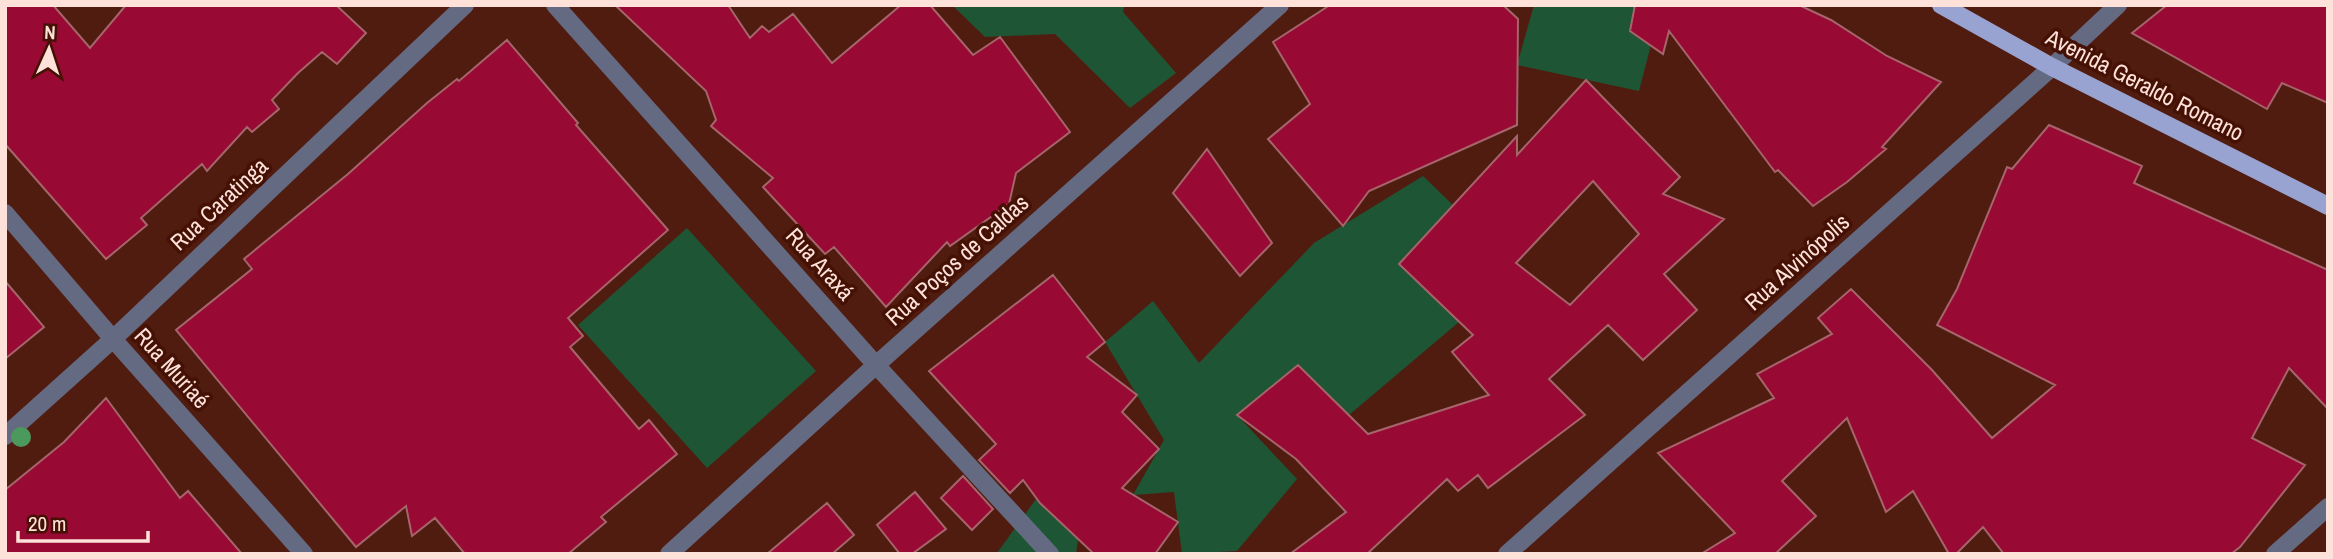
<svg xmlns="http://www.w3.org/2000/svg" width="2333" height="559" font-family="'Archivo Narrow',sans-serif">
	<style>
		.green { fill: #1e5535 }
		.building { fill: #980933; stroke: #a5656b; stroke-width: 2; fill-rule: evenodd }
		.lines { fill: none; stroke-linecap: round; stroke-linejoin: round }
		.minor { stroke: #646a81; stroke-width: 18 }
		.primary { stroke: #98a3d2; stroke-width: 18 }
		.tree { fill: #4c995e }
		.labels { text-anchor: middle; stroke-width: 7; stroke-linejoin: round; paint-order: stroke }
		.street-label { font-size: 23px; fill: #fee2da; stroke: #451105 }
	</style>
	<rect width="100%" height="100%" fill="#511c10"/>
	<!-- green -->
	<path class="green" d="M 952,5 L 1125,5 L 1123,12 L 1176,73 L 1130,108 L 1055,34 L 985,37 Z
		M 1534,5 L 1635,5 L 1653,37 L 1639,91 L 1517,65 Z
		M 1423,176 L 1453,205 L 1399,264 L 1459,322 L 1349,415 L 1298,365 L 1237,415 L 1297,479 L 1237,551 L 1182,554 L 1174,492 L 1133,495 L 1164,440 L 1105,342 L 1153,301 L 1199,363 L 1314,243 Z
		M 687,228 L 816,371 L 707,468 L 578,325 Z
		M 1036,499 L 1095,504 L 1078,539 L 1076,554 L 997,553 Z"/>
	<!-- building -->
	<path class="building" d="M 5,5 L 53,5 L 90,48 L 126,5 L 336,5 L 366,33 L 337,64 L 322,52 L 298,73 L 272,100 L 279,109 L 252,132 L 247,127 L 207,171 L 202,164 L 141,218 L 147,225 L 106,259 L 5,144 Z
		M 615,5 L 728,5 L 750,38 L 762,26 L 769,32 L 793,14 L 832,63 L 901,5 L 930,5 L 973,55 L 1000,37 L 1070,132 L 1016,173 L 1009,204 L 950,246 L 947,242 L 886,307 L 834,247 L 825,254 L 763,187 L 773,178 L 711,126 L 716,120 L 706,91 Z
		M 1330,5 L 1503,5 L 1518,19 L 1517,125 L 1369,191 L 1343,226 L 1268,139 L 1310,104 L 1273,42 Z
		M 1635,5 L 1799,5 L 1831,20 L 1887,56 L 1941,82 L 1882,147 L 1886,149 L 1847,182 L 1813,206 L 1778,170 L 1775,172 L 1669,31 L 1663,54 L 1630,31 Z
		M 2167,5 L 2328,5 L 2328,103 L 2282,83 L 2267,109 L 2132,33 Z
		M 507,40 L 578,123 L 576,125 L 668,230 L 568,318 L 583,336 L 570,347 L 639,429 L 649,420 L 677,454 L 601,517 L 606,522 L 568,554 L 465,554 L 435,518 L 412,536 L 406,506 L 356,547 L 176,330 L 252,269 L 244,259 L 348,174 L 427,103 L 457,79 L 459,81 Z
		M 1586,80 L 1680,177 L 1663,194 L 1724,219 L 1664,274 L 1697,310 L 1643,360 L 1608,325 L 1549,379 L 1585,415 L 1488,488 L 1478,475 L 1458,491 L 1447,479 L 1367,554 L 1290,554 L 1346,512 L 1296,459 L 1237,415 L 1298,365 L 1368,434 L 1489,395 L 1452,352 L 1473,335 L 1399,264 L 1517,136 L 1517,155 ZM 1593,181 L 1639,234 L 1570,305 L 1516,263 Z
		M 2049,125 L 2142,166 L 2134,183 L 2328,270 L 2328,409 L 2289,368 L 2252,438 L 2305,465 L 2240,547 L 2231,554 L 2004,554 L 1983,527 L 1956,554 L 1949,554 L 1913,491 L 1886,512 L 1847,418 L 1782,481 L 1816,516 L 1775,554 L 1701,554 L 1735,533 L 1658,453 L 1774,398 L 1757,374 L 1832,334 L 1818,318 L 1851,289 L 1932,370 L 1992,438 L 2055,385 L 1937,325 L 1957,289 L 2007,167 L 2012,169 Z
		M 1207,149 L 1272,243 L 1240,276 L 1173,193 Z
		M 1053,275 L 1105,342 L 1087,357 L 1137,395 L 1122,412 L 1159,449 L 1122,488 L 1178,522 L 1155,554 L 1094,554 L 1040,503 L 1023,480 L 1010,493 L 979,460 L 996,444 L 929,371 Z
		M 5,281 L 44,327 L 5,359 Z
		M 106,398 L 180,498 L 188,491 L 242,554 L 5,554 L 5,490 L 64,442 Z
		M 963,476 L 993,509 L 972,530 L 941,498 Z
		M 915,492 L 946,529 L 912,554 L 900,554 L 877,525 Z
		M 827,503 L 854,535 L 832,554 L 767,554 Z"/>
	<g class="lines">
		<!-- minor -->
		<path class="minor" d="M 555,5 L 876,365 L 1050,554
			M 5,213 L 113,339 L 304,554
			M 5,436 L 113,339 L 465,5
			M 669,554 L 876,365 L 1280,5
			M 1507,554 L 2052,67 L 2118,5
			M 2275,554 L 2328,507"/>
		<!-- primary -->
		<path class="primary" d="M 1941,5 L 2052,67 L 2328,206"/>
	</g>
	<!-- trees -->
	<circle class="tree" cx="21" cy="437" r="10"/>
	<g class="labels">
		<!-- street labels -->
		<g class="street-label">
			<text transform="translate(2145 85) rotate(27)" y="8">Avenida Geraldo Romano</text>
			<text transform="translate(219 204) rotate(-43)" y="8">Rua Caratinga</text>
			<text transform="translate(957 260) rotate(-42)" y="8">Rua Poços de Caldas</text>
			<text transform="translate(1797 262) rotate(-42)" y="8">Rua Alvinópolis</text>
			<text transform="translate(820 264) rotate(48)" y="8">Rua Araxá</text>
			<text transform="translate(172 368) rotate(48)" y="8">Rua Muriaé</text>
		</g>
	</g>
	<!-- border -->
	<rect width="2333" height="559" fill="none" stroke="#fee2da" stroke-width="14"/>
	<!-- north arrow -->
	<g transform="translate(49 49) rotate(3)" stroke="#451105" stroke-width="5" paint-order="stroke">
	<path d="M0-5L12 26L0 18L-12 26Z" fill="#fee2da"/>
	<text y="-10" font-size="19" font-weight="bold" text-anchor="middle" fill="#fee2da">N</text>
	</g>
	<!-- scale -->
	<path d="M18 531v10h130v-10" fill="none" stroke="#fee2da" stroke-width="3.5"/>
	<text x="28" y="531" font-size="21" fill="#fee2da" stroke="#451105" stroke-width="5" paint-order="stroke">20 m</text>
</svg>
